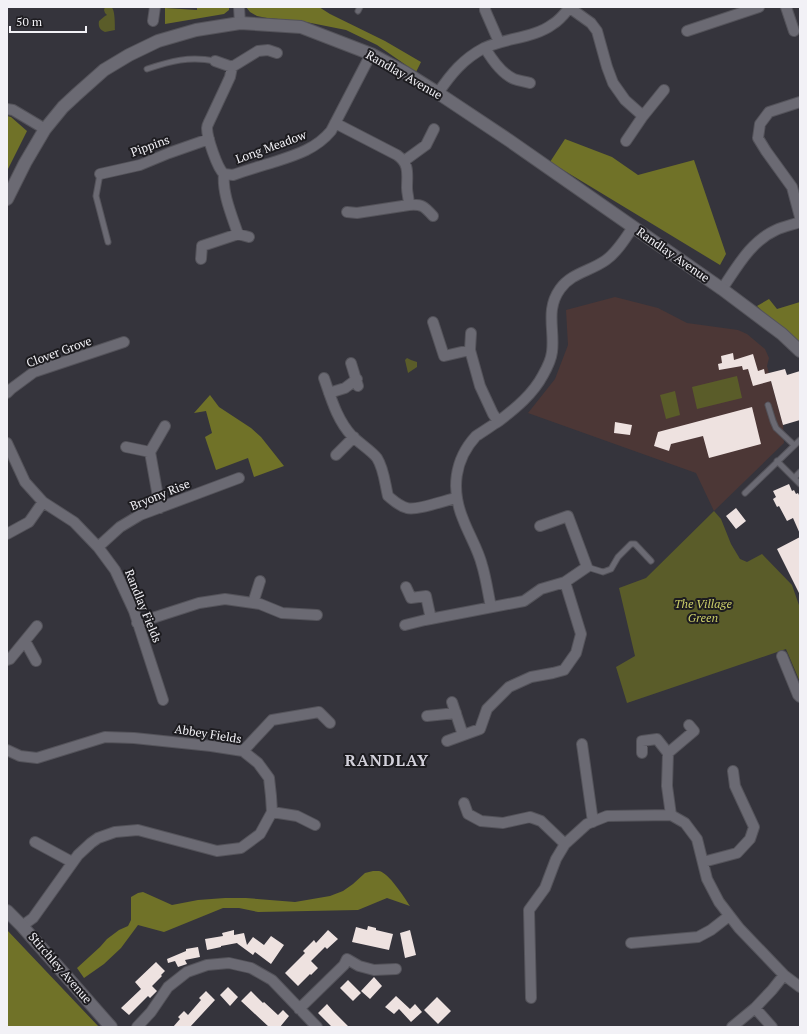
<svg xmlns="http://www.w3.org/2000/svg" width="807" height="1034" font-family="'PT Serif',serif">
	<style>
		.education { fill: #4c3736 }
		.green { fill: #5a5c29 }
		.forest { fill: #707228 }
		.building { fill: #eee2e0 }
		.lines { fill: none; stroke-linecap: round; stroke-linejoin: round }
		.service-casing { stroke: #54535a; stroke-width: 7 }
		.minor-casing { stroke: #54535a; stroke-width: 12 }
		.tertiary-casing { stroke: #54535a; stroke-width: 14 }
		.service { stroke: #6b6a73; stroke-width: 5 }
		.minor { stroke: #6b6a73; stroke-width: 10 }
		.tertiary { stroke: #6b6a73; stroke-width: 12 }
		.labels { text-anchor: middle; stroke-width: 4; stroke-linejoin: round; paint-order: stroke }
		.street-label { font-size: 12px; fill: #f2f1f6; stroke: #1d1c20 }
		.park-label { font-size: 12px; font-style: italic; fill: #cccf69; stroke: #1d1c20 }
		.district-label { font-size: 16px; font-weight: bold; letter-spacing: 1px; fill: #d2d0da; stroke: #1d1c20 }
	</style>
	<rect width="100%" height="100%" fill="#35343c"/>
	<!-- education -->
	<path class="education" d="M 615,297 L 658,308 L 687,323 L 738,330 L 747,334 L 765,349 L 769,358 L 767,366 L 783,425 L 784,443 L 714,511 L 696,473 L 528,413 L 555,379 L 568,345 L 566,310 Z"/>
	<!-- green -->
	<path class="green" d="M 105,7 C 107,7 111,7 112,8 C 115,10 115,26 115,30 L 105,32 C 100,30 98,27 99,21 L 105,16 L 107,15 L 105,13 L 104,10 Z
		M 407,358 L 411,360 L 417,362 L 417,367 L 408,373 L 405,360 Z
		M 737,376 L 742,398 L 697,409 L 692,387 Z
		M 675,391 L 680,415 L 666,419 L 660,395 Z
		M 714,511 L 721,519 L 731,544 L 740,559 L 747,562 L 762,554 L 792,585 L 800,608 L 800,682 L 786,649 L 627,703 L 616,667 L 635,656 L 619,588 L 646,578 Z"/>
	<!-- forest -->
	<path class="forest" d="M 197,7 L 229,7 L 229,10 L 224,14 L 165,24 L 165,8 L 197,10 Z
		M 246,7 L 319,7 L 330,14 L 385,41 L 421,62 L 416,72 L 377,45 L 346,30 L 301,21 L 267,18 L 257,16 L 250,12 Z
		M 7,116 L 11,117 L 27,131 L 7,171 Z
		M 565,139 L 612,157 L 638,175 L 694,160 L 726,254 L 720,265 L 550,162 Z
		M 769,299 L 777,309 L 800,302 L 800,347 L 757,306 Z
		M 210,395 L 219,407 L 251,428 L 261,437 L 284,466 L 254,477 L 248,458 L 216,470 L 205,437 L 212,433 L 206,411 L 194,413 Z
		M 373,871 C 373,871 379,871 379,871 C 389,873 404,897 410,906 L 387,898 L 358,910 L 258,912 L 239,908 L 223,908 L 164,932 L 138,925 L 121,948 L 104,964 L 84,978 L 77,968 L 100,947 L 107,939 L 119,930 L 128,926 L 131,920 L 131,897 L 138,893 L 143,892 L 172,905 L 198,900 L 225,898 L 246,898 L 295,902 L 330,896 L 343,891 L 353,884 L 365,873 Z
		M 7,930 L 99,1027 L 7,1027 Z"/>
	<!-- building -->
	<path class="building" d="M 733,353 L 734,360 L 753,354 L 758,371 L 764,369 L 765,374 L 785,369 L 787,375 L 800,371 L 800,420 L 783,425 L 771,381 L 753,386 L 748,369 L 743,370 L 742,366 L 719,370 L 718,364 L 722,363 L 721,356 Z
		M 752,407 L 761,444 L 709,458 L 703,436 L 671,444 L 669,451 L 654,446 L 658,432 Z
		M 615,422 L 632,425 L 630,435 L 614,433 Z
		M 789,484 L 792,491 L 794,490 L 796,494 L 798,493 L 800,497 L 800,534 L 793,518 L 787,521 L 779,506 L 777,507 L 773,499 L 776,497 L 773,491 Z
		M 736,508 L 746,521 L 736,529 L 726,516 Z
		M 800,537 L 800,595 L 777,549 Z
		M 368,926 L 376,928 L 376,930 L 393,934 L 389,950 L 352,942 L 356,927 L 367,930 Z
		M 234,930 L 234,935 L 244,933 L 247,945 L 253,937 L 264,945 L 271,936 L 284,945 L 271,964 L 255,952 L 253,955 L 238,944 L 237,943 L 221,946 L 221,947 L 207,950 L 205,939 L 223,936 L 222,933 Z
		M 328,930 L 338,939 L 327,949 L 325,947 L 311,961 L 318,968 L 311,975 L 310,974 L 298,986 L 285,973 L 305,953 L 303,951 L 314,940 L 316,943 Z
		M 410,930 L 416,955 L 405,958 L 400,933 Z
		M 198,947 L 200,957 L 185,960 L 187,964 L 178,967 L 175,961 L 168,963 L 167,959 L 186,951 L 186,949 Z
		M 156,962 L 165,971 L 161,975 L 162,976 L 152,986 L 157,991 L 150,998 L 148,996 L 129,1015 L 121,1008 L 141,989 L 135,982 Z
		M 374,977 L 382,986 L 370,999 L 361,991 Z
		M 348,980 L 361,993 L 353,1001 L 340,988 Z
		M 228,987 L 238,997 L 230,1006 L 220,995 Z
		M 206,991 L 215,1000 L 190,1027 L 173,1027 L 180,1019 L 178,1017 L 184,1011 L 188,1015 L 201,1000 L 199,998 Z
		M 251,991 L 263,1003 L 264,1002 L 278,1015 L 283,1010 L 289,1016 L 280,1027 L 269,1027 L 241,1001 Z
		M 396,996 L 410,1009 L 415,1004 L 422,1012 L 411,1022 L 399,1009 L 394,1014 L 385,1007 Z
		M 437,997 L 451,1011 L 438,1024 L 424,1010 Z
		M 327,1004 L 333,1011 L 349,1027 L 332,1027 L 318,1013 Z"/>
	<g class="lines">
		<!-- service casing -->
		<g class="service-casing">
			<path id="service" d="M 358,11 L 360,7
				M 147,69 C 171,61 189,56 215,61
				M 100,174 L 96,196 L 108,242
				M 768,405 L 773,421 L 776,428 L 794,445
				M 777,461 L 800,484
				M 794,478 L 800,472
				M 745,493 L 800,440
				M 587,567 L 603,572 L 611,569 L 618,557 L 631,544 L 635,544 L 651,561"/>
		</g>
		<!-- minor casing -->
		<g class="minor-casing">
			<path id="minor" d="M 239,7 L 240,23
				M 485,7 L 485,10 L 499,42
				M 786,7 L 794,31
				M 570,8 L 591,23 L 597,31 L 607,67 L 613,83 L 625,100 L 643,116 L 664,90
				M 153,21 L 155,7
				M 687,31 L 759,7
				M 485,48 C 491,58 502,74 514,79 C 519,81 524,81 530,83
				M 215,61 L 232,67 L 258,51 L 268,50 L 277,53
				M 438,93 C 451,74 463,59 484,48 C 505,38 535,38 553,24 C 560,20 565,13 570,7
				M 800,102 L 769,112 L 760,124 L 758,138 L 766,151 L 792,187 L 800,217
				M 7,109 L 13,110 L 45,129
				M 335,123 L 397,155 C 410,164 407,174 407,188 C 407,193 409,199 409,205 L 357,213 L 347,212
				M 626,141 L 643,116
				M 404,161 L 426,145 L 434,129
				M 100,174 L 140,165 L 169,153 L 209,139
				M 224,174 L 233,175 C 247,170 261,166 274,162 C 296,155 316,149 331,131 L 371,54
				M 224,174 C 217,168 207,137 207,128 C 207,126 208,124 209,122 L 224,90 L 230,77 L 232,67
				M 224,174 C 222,193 232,216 238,234
				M 409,205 C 422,204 424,206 433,216
				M 201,259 L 202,246 L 238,234 L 249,237
				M 722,289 C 737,267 751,241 776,230 C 784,226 792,225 800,222
				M 433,322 L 444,356 L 470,350
				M 471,333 L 470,350 L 480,386 L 493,414 L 498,421
				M 351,363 L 358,386
				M 324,378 C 331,398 337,420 352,436 C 358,442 373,452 377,458 C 384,469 385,484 388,496 C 394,501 399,506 407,508 C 416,511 446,500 456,498
				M 7,393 L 11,389 L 34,372 L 124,342
				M 329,393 L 345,388 L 357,379
				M 7,443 L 25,482 L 43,502 L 74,522 L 98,547 L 115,570 L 134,611 L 163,700
				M 126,447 L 150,452
				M 336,455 L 354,437
				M 160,508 L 150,452 L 165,426
				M 7,534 L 29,522 L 43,502
				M 98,547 L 120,527 L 140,515 L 239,478
				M 406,587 L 411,598 L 426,596 L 431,619
				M 253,603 L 260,581
				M 491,607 C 488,593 486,578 482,565 C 478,549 469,535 463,519 C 451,490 454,460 476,436 C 484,431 491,426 499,421 C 516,408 533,394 543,375 C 547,368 551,360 552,352 C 555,330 545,310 560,289 C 571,273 591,271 606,260 C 617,252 625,239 633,227
				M 137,623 L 199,603 L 225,599 L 260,604 L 282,613 L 317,615
				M 405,625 L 425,620 L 524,601 L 541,589 L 565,582 L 587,567 L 568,516 L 540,526
				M 25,641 L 36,661
				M 782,656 L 798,695 L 800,697
				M 7,660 L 10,659 L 37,626
				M 452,702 L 463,735
				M 427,716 L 456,713
				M 447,741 L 480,729 L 487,709 L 509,687 L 531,677 L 553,673 L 564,670 L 576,653 L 581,634 L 565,582
				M 582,744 L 593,822
				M 7,750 L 20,756 L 37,758 L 105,737 L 134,738 L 211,746 L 243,751 L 258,763 L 269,778 L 271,796 L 272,812 L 260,834 L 241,848 L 217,851 L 138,830 L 115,832 L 98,838 L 91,843 L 78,855 L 33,918 L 22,926
				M 243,751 L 272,720 L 319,712 L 330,723
				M 642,753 L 642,741 L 657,739 L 668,753 L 667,786 L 671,815
				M 668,753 L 694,731 L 689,725
				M 464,803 L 468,814 L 481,821 L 503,823 L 530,817 L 541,821 L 565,844
				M 272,812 L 297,816 L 315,825
				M 35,842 L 72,862
				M 703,862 L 737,853 L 750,839 L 754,827 L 735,786 L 733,771
				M 631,943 L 698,937 L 711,930 L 729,916
				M 531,998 L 529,910 L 545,888 L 556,859 L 565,844 L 587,824 L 607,816 L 671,815 L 685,823 L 697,839 L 707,879 L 719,902 L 739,928 L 784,975 L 800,987
				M 755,1008 L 772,1027
				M 299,1009 L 344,965 L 347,959 L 359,966 L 374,970 L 396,969
				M 137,1027 L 151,1012 L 168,987 L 187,972 L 207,965 L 229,963 L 251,968 L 272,980 L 317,1027
				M 732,1027 L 755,1008 L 772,990 L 784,975"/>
		</g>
		<!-- tertiary casing -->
		<g class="tertiary-casing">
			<path id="tertiary" d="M 7,199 L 25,163 L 45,129 L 63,107 L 77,94 L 104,70 L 129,55 L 158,41 L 196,30 L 240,23 L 301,27 L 371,54 L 406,73 L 438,93 L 510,141 L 722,289 L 782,334 L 800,351
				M 7,911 L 22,926 L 111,1027"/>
		</g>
		<!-- service -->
		<use href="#service" class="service"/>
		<!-- minor -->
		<use href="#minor" class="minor"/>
		<!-- tertiary -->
		<use href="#tertiary" class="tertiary"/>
	</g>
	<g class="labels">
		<!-- street labels -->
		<g class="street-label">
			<text transform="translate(404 75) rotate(30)" y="4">Randlay Avenue</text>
			<text transform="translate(150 146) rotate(-20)" y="4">Pippins</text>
			<text transform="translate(271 147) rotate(-20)" y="4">Long Meadow</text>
			<text transform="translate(673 255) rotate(35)" y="4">Randlay Avenue</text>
			<text transform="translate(59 352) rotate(-20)" y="4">Clover Grove</text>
			<text transform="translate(160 495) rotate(-22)" y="4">Bryony Rise</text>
			<text transform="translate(143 606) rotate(68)" y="4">Randlay Fields</text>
			<text transform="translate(208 734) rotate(9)" y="4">Abbey Fields</text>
			<text transform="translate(60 968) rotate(49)" y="4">Stirchley Avenue</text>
		</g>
		<!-- park labels -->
		<g class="park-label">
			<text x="703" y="608">The Village<tspan x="703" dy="14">Green</tspan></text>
		</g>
		<!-- district labels -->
		<g class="district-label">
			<text x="387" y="766">RANDLAY</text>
		</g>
	</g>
	<!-- border -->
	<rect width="807" height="1034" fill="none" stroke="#f2f1f6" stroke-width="16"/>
	<!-- scale -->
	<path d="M10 26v6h76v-6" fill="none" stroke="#f2f1f6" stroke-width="2"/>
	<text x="16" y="26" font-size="12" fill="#f2f1f6" stroke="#1d1c20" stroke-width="3" paint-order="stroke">50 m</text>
</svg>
